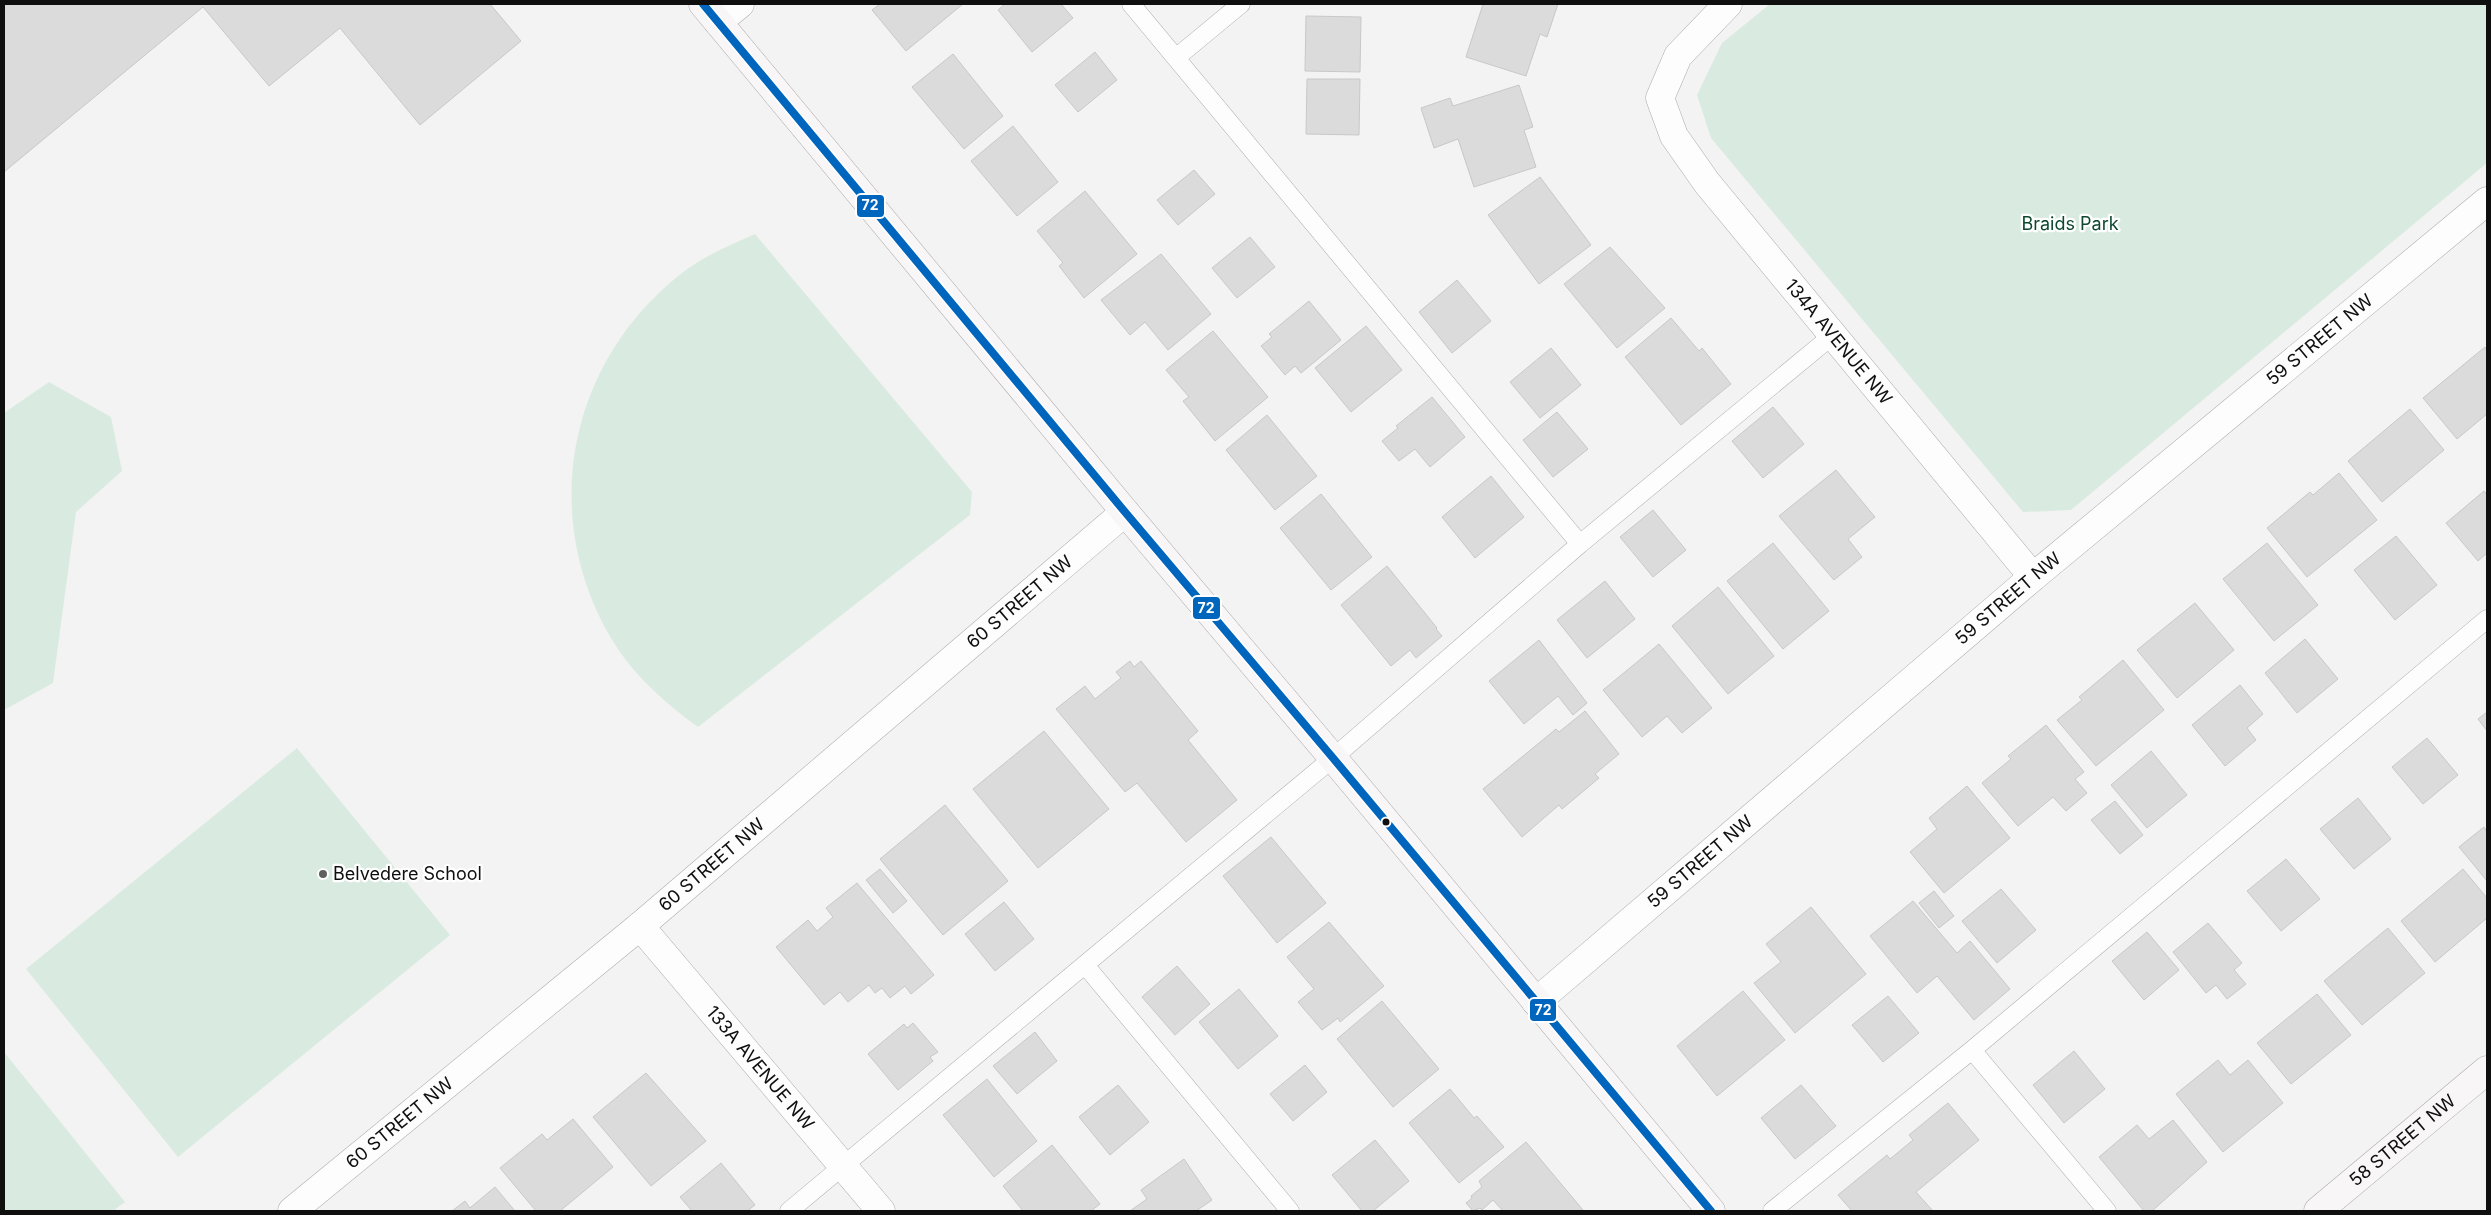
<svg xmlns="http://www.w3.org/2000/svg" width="2491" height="1215" font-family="Inter,sans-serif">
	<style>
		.green { fill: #d9ebe0 }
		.building { fill: #dbdbdb; stroke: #c8c8c8 }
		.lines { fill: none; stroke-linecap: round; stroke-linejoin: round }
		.lane-casing { stroke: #acacac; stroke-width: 19 }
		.street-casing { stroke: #acacac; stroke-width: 29 }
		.secondary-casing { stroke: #acacac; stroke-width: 29 }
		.lane { stroke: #fdfdfd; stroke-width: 18 }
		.street { stroke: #fdfdfd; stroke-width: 28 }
		.secondary { stroke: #f9f6f7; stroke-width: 28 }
		.bus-1-casing { stroke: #fff; stroke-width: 11 }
		.bus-1 { stroke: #0065bd; stroke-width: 8 }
		.bus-dot { fill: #0f0f10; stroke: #fff; stroke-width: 2 }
		.poi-dot { fill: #5f5f5f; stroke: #fff; stroke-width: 2 }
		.labels { text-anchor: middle; stroke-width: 4.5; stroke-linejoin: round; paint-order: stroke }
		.park-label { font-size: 18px; fill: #0e492f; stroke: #fff }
		.street-label { font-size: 18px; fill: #0f0f10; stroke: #fff }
		.poi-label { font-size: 18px; fill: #0f0f10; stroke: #fff; text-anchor: start }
		.line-badge { stroke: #fff; stroke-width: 2 }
		.badge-label { font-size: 14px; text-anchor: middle; font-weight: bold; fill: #fff }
	</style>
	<rect width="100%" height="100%" fill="#f3f3f3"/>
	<!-- green -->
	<path class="green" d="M 1770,4 L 2487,4 L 2487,163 L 2071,510 L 2023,512 L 1711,138 L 1697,95 L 1722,43 Z
		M 755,234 L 972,492 L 970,515 L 698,727 C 664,702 633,675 611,638 C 538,514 569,361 682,273 C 704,256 730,245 755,234 Z
		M 49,382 L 111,417 L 122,471 L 76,512 L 53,683 L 4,710 L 4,413 Z
		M 297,748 L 450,935 L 178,1157 L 26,969 Z
		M 4,1052 L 125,1202 L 113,1211 L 4,1211 Z"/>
	<!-- building -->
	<path class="building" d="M 4,4 L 490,4 L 521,41 L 420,125 L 340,28 L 269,86 L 203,7 L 4,172 Z
		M 880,4 L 963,4 L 906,51 L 872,10 Z
		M 1005,4 L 1061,4 L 1073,18 L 1032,52 L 998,10 Z
		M 1483,4 L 1558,4 L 1547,37 L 1540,34 L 1526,76 L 1466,57 Z
		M 1306,16 L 1361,17 L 1360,72 L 1305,71 Z
		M 1095,52 L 1117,80 L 1078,112 L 1055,85 Z
		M 953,54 L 1003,116 L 964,149 L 912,87 Z
		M 1307,79 L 1360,79 L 1359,135 L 1306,134 Z
		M 1519,85 L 1533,127 L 1524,130 L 1536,167 L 1474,187 L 1458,139 L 1434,148 L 1421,108 L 1450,98 L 1453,106 Z
		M 1013,126 L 1058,182 L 1017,216 L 971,161 Z
		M 1194,170 L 1215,194 L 1178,225 L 1157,200 Z
		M 1540,177 L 1591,245 L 1539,284 L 1488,215 Z
		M 1085,191 L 1137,254 L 1084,298 L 1059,266 L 1063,263 L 1037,231 Z
		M 1250,237 L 1275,267 L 1237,298 L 1212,268 Z
		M 1610,247 L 1665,308 L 1617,348 L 1564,284 Z
		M 1161,254 L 1211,314 L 1168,350 L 1145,322 L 1130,335 L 1101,300 Z
		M 1457,280 L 1491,321 L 1452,353 L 1419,312 Z
		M 1309,301 L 1341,340 L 1301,373 L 1295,366 L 1285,375 L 1261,346 L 1272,337 L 1269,334 Z
		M 1671,318 L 1699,351 L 1702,348 L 1731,384 L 1681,425 L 1625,357 Z
		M 1366,326 L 1402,370 L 1351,412 L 1315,368 Z
		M 1213,331 L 1268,397 L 1215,441 L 1183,401 L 1189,397 L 1166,370 Z
		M 2485,347 L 2487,351 L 2487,414 L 2457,439 L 2423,398 Z
		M 1551,348 L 1581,385 L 1540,418 L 1510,382 Z
		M 1432,397 L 1465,437 L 1430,467 L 1415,449 L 1399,461 L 1382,441 L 1398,428 L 1396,426 Z
		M 1773,407 L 1804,444 L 1763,478 L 1732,441 Z
		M 2410,409 L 2444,450 L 2382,502 L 2348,461 Z
		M 1557,412 L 1588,449 L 1553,477 L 1523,440 Z
		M 1267,415 L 1317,476 L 1275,510 L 1226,450 Z
		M 1836,470 L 1875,517 L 1848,539 L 1862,557 L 1834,580 L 1779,516 Z
		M 2339,473 L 2377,520 L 2307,577 L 2267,528 L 2310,492 L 2313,495 Z
		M 1491,476 L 1524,517 L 1475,558 L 1442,517 Z
		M 2484,491 L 2487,495 L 2487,553 L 2478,561 L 2446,523 Z
		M 1321,494 L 1372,557 L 1331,590 L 1280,528 Z
		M 1653,510 L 1686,550 L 1653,577 L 1620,537 Z
		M 2396,536 L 2437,585 L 2395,620 L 2354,570 Z
		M 1773,543 L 1829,611 L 1783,649 L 1727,581 Z
		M 2267,543 L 2318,605 L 2274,641 L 2223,579 Z
		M 1387,566 L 1437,628 L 1436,629 L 1442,636 L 1416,658 L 1410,650 L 1391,666 L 1341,605 Z
		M 1605,581 L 1635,619 L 1587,658 L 1557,620 Z
		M 1718,587 L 1774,656 L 1728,694 L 1672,626 Z
		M 2195,603 L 2234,650 L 2177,698 L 2137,650 Z
		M 2305,639 L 2338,679 L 2297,713 L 2265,673 Z
		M 1539,640 L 1587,703 L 1573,715 L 1558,696 L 1524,724 L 1489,681 Z
		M 1659,644 L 1712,708 L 1682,733 L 1667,716 L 1642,737 L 1603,690 Z
		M 2123,660 L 2164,710 L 2096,766 L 2057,720 L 2082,700 L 2079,697 Z
		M 1130,661 L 1134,667 L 1141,661 L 1198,731 L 1188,740 L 1237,800 L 1186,842 L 1137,783 L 1125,792 L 1056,709 L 1085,686 L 1095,699 L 1121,678 L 1116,672 Z
		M 2240,685 L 2263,714 L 2247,728 L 2256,740 L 2225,766 L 2192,725 Z
		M 1585,711 L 1619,754 L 1595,774 L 1599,778 L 1562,809 L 1559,805 L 1522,837 L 1483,789 L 1556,729 L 1559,732 Z
		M 2487,712 L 2487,731 L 2478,719 Z
		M 2046,725 L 2084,772 L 2075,779 L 2087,793 L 2066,811 L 2053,797 L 2018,826 L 1982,783 L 2011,759 L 2008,756 Z
		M 1044,731 L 1109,809 L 1038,868 L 973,789 Z
		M 2427,738 L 2458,775 L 2423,804 L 2392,767 Z
		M 2151,751 L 2187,795 L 2147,828 L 2111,785 Z
		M 1967,786 L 2010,838 L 1944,893 L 1910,852 L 1937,829 L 1929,818 Z
		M 2358,798 L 2391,839 L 2354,869 L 2320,829 Z
		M 2115,801 L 2143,835 L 2120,854 L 2091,820 Z
		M 945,805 L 1008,881 L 943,935 L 880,859 Z
		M 2484,827 L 2487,832 L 2487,881 L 2459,847 Z
		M 1271,837 L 1326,903 L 1277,943 L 1223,876 Z
		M 2286,859 L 2320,899 L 2281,931 L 2247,891 Z
		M 880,869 L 907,901 L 893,913 L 866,880 Z
		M 2463,869 L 2487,898 L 2487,918 L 2435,962 L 2401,921 Z
		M 857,883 L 934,975 L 911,994 L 905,986 L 890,998 L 882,988 L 875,993 L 869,985 L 848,1002 L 840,992 L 824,1005 L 776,947 L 808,920 L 817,931 L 833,917 L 826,908 Z
		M 2001,889 L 2036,930 L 1997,963 L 1962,921 Z
		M 1934,891 L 1954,916 L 1939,928 L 1919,903 Z
		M 1913,901 L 1957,953 L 1970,941 L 2010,989 L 1974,1020 L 1937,976 L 1917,993 L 1870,936 Z
		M 1004,902 L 1034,939 L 995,971 L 965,934 Z
		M 1811,907 L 1866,974 L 1795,1033 L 1754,983 L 1781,962 L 1766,944 Z
		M 1329,922 L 1384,986 L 1340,1022 L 1338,1018 L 1322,1030 L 1298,1002 L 1314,989 L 1287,957 Z
		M 2208,923 L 2242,963 L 2234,970 L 2246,984 L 2227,999 L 2216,985 L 2206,993 L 2173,952 Z
		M 2388,928 L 2425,973 L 2362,1025 L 2324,981 Z
		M 2147,932 L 2179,970 L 2144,1000 L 2112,961 Z
		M 1177,966 L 1210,1004 L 1175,1035 L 1142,997 Z
		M 1239,989 L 1278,1036 L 1238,1069 L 1199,1022 Z
		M 1743,991 L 1785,1040 L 1717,1096 L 1677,1046 Z
		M 2317,994 L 2351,1035 L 2291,1084 L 2257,1043 Z
		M 1888,996 L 1919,1033 L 1883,1062 L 1852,1025 Z
		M 1382,1001 L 1439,1069 L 1393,1107 L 1337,1039 Z
		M 913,1023 L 938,1052 L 930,1057 L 933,1061 L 898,1090 L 868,1054 L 904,1024 L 907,1028 Z
		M 1035,1032 L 1057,1061 L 1017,1094 L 993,1066 Z
		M 2074,1051 L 2105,1089 L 2064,1123 L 2033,1085 Z
		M 2218,1060 L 2230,1075 L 2248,1060 L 2283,1103 L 2223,1152 L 2176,1094 Z
		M 1305,1065 L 1327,1092 L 1293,1121 L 1270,1094 Z
		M 646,1073 L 706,1141 L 651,1186 L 593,1117 Z
		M 987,1079 L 1037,1141 L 994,1177 L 943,1115 Z
		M 1118,1085 L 1149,1122 L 1110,1155 L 1079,1117 Z
		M 1801,1085 L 1836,1126 L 1795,1159 L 1761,1118 Z
		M 1450,1089 L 1474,1118 L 1477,1116 L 1504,1147 L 1459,1183 L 1409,1123 Z
		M 1948,1103 L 1979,1140 L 1916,1192 L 1933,1211 L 1852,1211 L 1838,1195 L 1887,1155 L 1890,1159 L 1913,1140 L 1909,1135 Z
		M 573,1119 L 613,1167 L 560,1211 L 536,1211 L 500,1168 L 542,1134 L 547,1140 Z
		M 2173,1120 L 2207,1162 L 2152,1211 L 2144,1211 L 2099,1157 L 2137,1125 L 2149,1139 Z
		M 1375,1140 L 1409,1181 L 1373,1211 L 1362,1211 L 1332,1175 Z
		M 1526,1142 L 1583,1210 L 1581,1211 L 1503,1211 L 1493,1200 L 1482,1210 L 1480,1208 L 1473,1211 L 1466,1203 L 1472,1198 L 1471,1196 L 1482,1187 L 1479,1181 Z
		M 1052,1145 L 1100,1204 L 1091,1211 L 1023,1211 L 1003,1186 Z
		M 1184,1159 L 1212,1200 L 1196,1211 L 1130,1211 L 1147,1199 L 1141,1190 Z
		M 721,1163 L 755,1205 L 747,1211 L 692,1211 L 680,1197 Z
		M 495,1187 L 515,1211 L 452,1211 L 465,1201 L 470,1208 Z"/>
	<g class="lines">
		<!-- lane casing -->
		<g class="lane-casing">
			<path id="lane" d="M 1131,4 L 1580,544
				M 1177,57 L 1241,4
				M 1085,965 L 1290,1211
				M 1972,1050 L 2107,1211
				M 789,1211 L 1333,758 L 1580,544 L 1833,335
				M 1772,1211 L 1972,1050 L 2487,619"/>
		</g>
		<!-- street casing -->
		<g class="street-casing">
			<g id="street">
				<path id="s1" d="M 1728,4 L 1678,56 L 1660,98 L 1674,136 L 1707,183 L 2033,577"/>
				<path d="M 718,22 L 740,4"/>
				<path id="s2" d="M 640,926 L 881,1211"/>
				<path id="s3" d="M 1536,1002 L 2033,577 L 2487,201"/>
				<path id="s4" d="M 292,1211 L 640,926 L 1125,512"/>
			</g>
		</g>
		<!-- secondary casing -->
		<g class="secondary-casing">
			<g id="secondary">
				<path d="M 703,4 L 1125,512 L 1333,758 L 1711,1211"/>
				<path id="s5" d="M 2318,1211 L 2487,1070"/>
			</g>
		</g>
		<!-- lane -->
		<use href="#lane" class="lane"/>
		<!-- street -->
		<use href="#street" class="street"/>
		<!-- secondary -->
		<use href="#secondary" class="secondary"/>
		<!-- bus-1 casing -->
		<g class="bus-1-casing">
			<path id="bus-1" d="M 703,4 L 1125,512 L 1333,758 L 1711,1211"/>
		</g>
		<!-- bus-1 -->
		<use href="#bus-1" class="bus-1"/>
	</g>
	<!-- markers -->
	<circle class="bus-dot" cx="1386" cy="822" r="4.5"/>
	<circle class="poi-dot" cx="323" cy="874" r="5"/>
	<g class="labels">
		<!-- park labels -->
		<g class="park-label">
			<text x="2070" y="230">Braids Park</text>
		</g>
		<!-- street labels -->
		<g class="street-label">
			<text dy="6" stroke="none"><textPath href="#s3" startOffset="1026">59 STREET NW</textPath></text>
			<text dy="6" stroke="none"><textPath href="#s1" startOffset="422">134A AVENUE NW</textPath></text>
			<text dy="6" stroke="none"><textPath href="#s3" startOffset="621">59 STREET NW</textPath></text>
			<text dy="6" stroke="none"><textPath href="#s4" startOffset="949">60 STREET NW</textPath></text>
			<text dy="6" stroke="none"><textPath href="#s3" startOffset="216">59 STREET NW</textPath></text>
			<text dy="6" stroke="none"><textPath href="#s4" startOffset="544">60 STREET NW</textPath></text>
			<text dy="6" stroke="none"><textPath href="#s2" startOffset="186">133A AVENUE NW</textPath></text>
			<text dy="6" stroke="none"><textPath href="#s4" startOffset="139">60 STREET NW</textPath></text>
			<text dy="6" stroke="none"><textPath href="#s5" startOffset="110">58 STREET NW</textPath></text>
		</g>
		<!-- poi labels -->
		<g class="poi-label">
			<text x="333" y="880">Belvedere School</text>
		</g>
	</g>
	<g class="line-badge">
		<rect x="856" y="194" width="29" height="24" rx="5" fill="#0065bd"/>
		<rect x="1192" y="596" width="29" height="24" rx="5" fill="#0065bd"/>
		<rect x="1529" y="998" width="28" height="24" rx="5" fill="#0065bd"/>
	</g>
	<g class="badge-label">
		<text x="870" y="210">72</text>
		<text x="1206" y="613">72</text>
		<text x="1543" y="1015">72</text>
	</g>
	<!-- border -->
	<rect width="2491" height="1215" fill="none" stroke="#0f0f10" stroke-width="10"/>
</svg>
